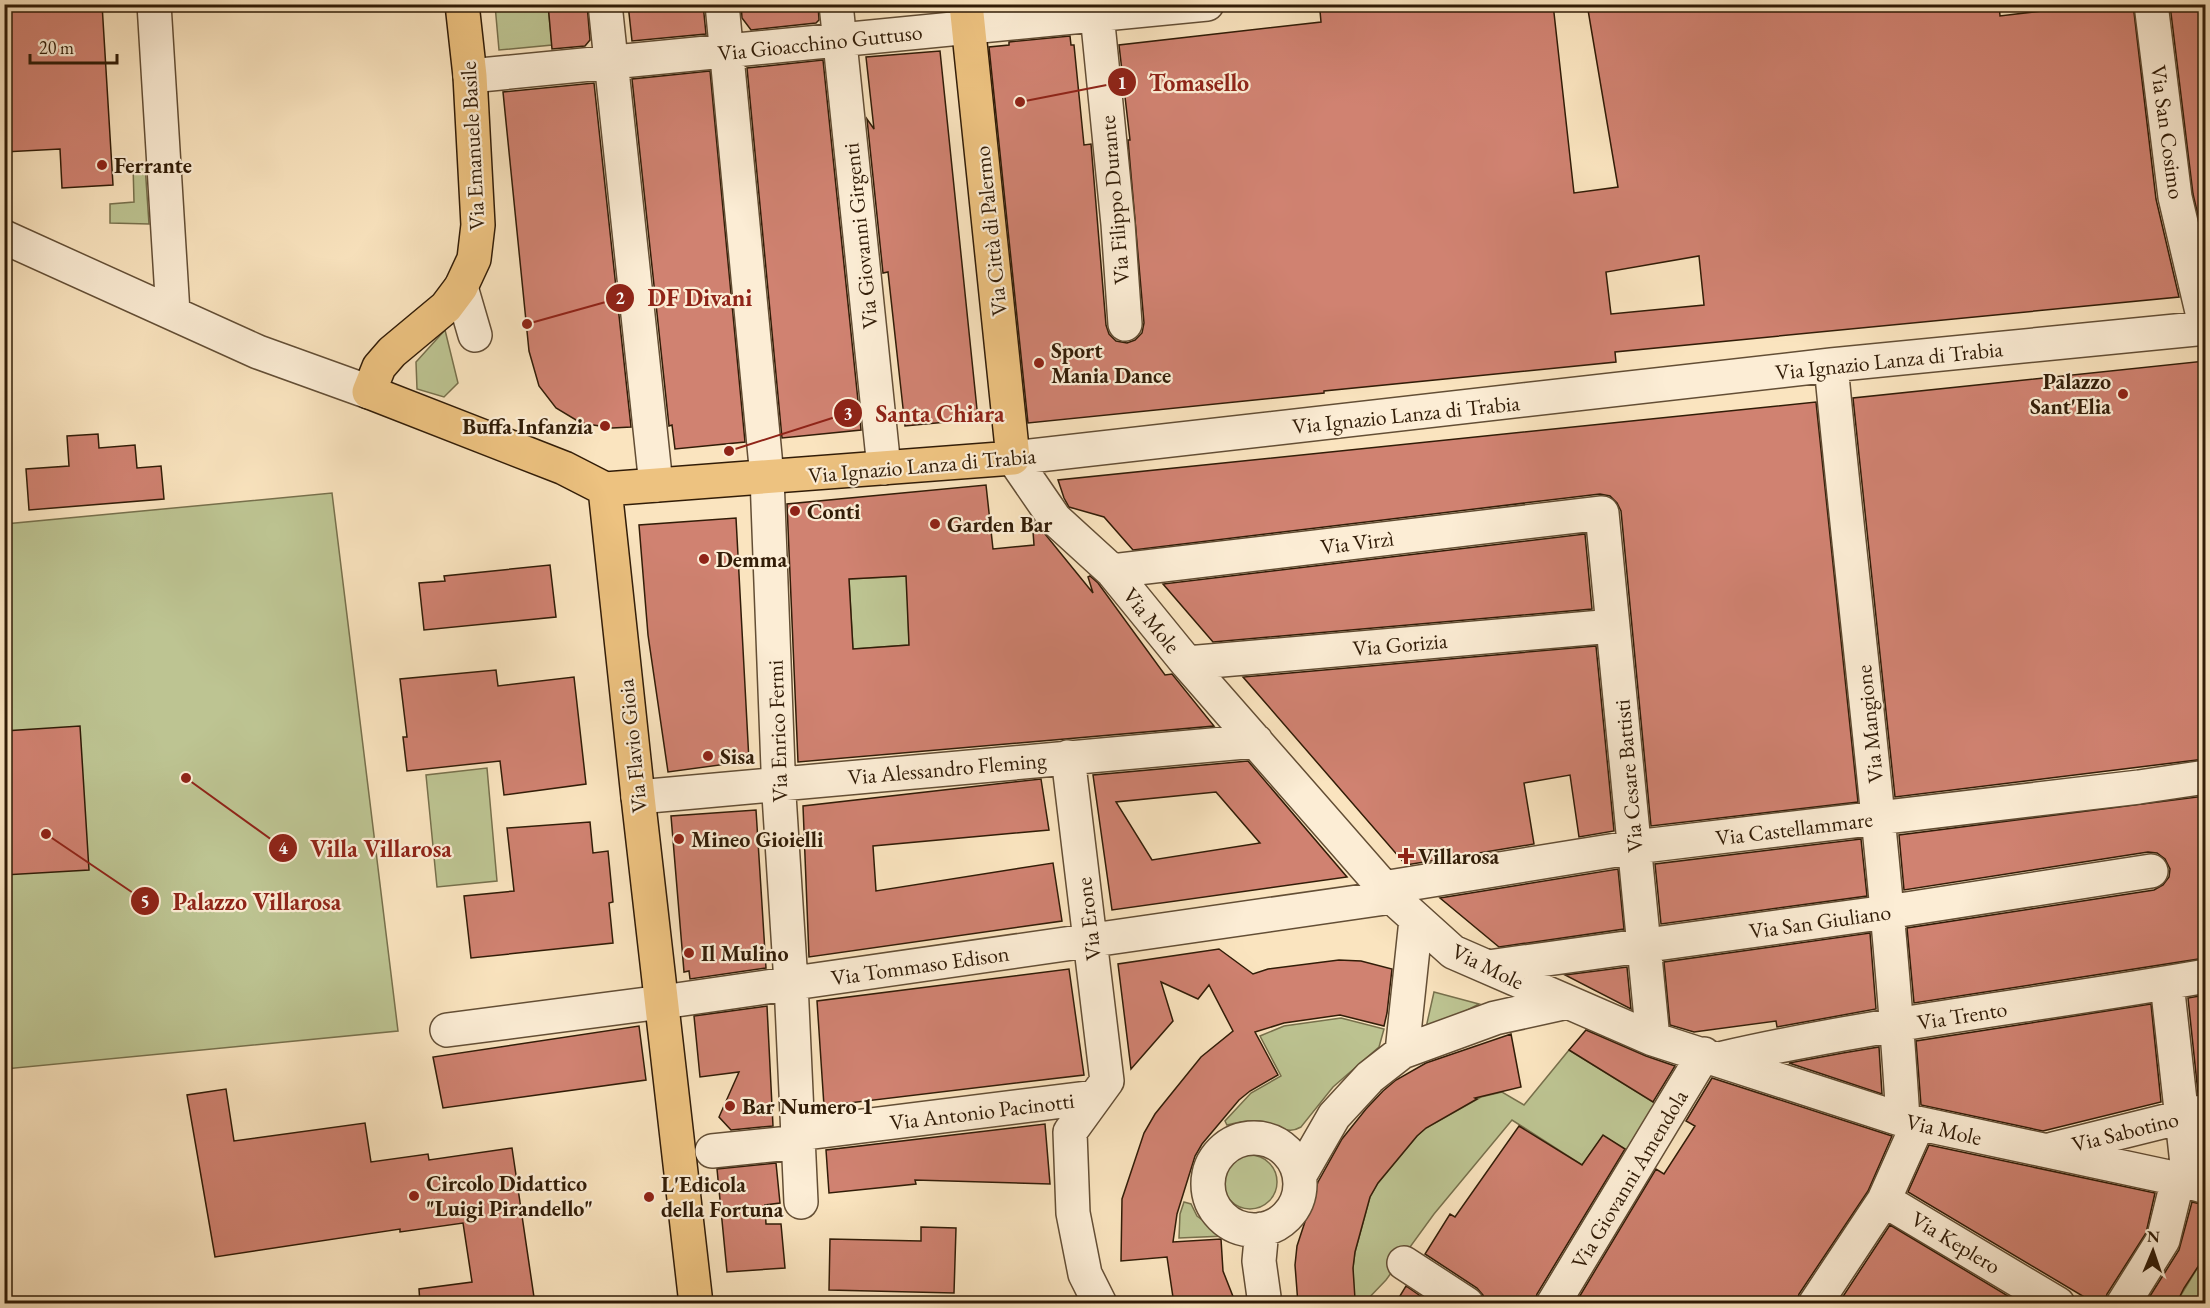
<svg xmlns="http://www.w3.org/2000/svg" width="2210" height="1308" font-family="'EB Garamond',serif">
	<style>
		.green { fill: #bdc492; stroke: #77704c; stroke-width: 1.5 }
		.building { fill: #d08271; stroke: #311c07; stroke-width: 1.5; fill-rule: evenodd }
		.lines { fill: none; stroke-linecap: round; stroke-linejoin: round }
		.minor-casing { stroke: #634e35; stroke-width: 36 }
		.major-casing { stroke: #311c07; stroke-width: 36 }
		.minor { stroke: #fcedd5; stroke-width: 33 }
		.major { stroke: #edc280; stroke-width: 33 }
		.poi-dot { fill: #8f2418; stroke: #fcedd5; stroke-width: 2 }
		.labels { text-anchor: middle; stroke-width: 4.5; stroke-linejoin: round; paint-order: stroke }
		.street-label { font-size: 22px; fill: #311c07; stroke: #fcedd5 }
		.poi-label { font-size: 22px; font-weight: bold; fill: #311c07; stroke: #fcedd5; text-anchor: start }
		.leader { fill: none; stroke: #8f2418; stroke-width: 2 }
		.callout-dot { fill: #8f2418; stroke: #fcedd5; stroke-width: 2 }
		.mark-label { font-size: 18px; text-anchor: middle; font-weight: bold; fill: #fff }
		.callout-label { font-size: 24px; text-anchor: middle; font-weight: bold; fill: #8f2418; stroke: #fcedd5; stroke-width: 4.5; stroke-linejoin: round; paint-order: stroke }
	</style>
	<rect width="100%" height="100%" fill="#fae4bf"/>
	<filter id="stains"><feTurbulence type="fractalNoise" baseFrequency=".00333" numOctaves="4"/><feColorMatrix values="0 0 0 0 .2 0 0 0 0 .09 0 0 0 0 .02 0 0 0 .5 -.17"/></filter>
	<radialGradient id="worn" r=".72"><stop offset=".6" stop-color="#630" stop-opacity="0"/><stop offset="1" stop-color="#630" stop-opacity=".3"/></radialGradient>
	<!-- green -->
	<path class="green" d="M 495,5 L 548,5 L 552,45 L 499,50 Z
		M 133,164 L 145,165 L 149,224 L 110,223 L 110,204 L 134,202 Z
		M 445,330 L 458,383 L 444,397 L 417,389 L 416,362 Z
		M 332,493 L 398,1031 L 5,1069 L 5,524 Z
		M 907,576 L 909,645 L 853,649 L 849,579 Z
		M 487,768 L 497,881 L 437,887 L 426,775 Z
		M 1434,992 L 1479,1004 L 1425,1032 Z
		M 1341,1018 L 1384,1029 L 1379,1047 L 1333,1087 L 1301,1127 C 1286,1136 1276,1123 1260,1121 C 1249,1120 1238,1122 1227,1125 L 1225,1121 L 1251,1093 L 1281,1076 L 1260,1036 L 1284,1026 Z
		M 1569,1050 L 1658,1105 L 1630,1152 L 1603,1136 L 1582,1165 L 1512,1120 L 1434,1214 L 1386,1280 L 1364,1303 L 1301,1304 L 1354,1299 L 1353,1268 L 1355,1252 L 1370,1197 L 1378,1183 L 1417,1136 L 1426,1128 L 1481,1097 L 1502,1092 L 1524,1105 Z
		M1223 1182a27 27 0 1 1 54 0a27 27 0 1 1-54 0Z
		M 1184,1202 L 1191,1204 L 1197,1216 L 1224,1236 L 1179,1238 L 1180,1214 Z
		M 2198,1267 L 2205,1272 L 2205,1303 L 2159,1303 L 2146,1296 L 2152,1284 L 2178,1300 Z"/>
	<!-- building -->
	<path class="building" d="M 50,4 L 102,4 L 113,185 L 62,188 L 60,149 L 4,152 L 4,8 Z
		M 548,4 L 587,4 L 590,40 L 585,46 L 552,49 Z
		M 628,4 L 703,4 L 706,34 L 632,41 Z
		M 741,4 L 818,4 L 819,20 L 816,23 L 751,30 L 742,18 Z
		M 1394,4 L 1553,4 L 1574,193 L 1618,187 L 1587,4 L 1999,4 L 2000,16 L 2099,4 L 2133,4 L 2156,199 L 2179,297 L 1615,352 L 1616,362 L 1324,391 L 1324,393 L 1028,423 L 989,47 L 1009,45 L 1009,42 L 1070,36 L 1071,45 L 1074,45 L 1084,145 L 1091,144 L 1106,325 L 1109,334 L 1116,341 L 1127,343 L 1135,340 L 1142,333 L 1144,323 L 1128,140 L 1130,140 L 1119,45 L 1321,22 L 1320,11 ZM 1699,256 L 1704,305 L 1611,314 L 1606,272 Z
		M 2205,4 L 2205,245 L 2193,194 L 2170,5 Z
		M 940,51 L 978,419 L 905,426 L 888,272 L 883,273 L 867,119 L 874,129 L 866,57 Z
		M 823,60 L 861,430 L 782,438 L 747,68 Z
		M 710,71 L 745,442 L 675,449 L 672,425 L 669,426 L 632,79 Z
		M 594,83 L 631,427 L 612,428 L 581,423 L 556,408 L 539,386 L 529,351 L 503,92 Z
		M 2205,361 L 2205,759 L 1895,797 L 1853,398 Z
		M 1816,402 L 1858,802 L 1651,826 L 1621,511 L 1617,503 L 1610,496 L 1600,494 L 1133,550 L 1104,517 L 1069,507 L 1064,498 L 1058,480 Z
		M 98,434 L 99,448 L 135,445 L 137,468 L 161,466 L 164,499 L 29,510 L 26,469 L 69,466 L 67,436 Z
		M 986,485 L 993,549 L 1034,545 L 1032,518 L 1093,593 L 1088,577 L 1090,576 L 1098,583 L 1165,675 L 1172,674 L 1214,726 L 798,762 L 787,504 ZM 906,576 L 909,645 L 853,649 L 849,579 Z
		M 736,518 L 749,761 L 668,772 L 648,635 L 639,525 Z
		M 1585,534 L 1592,609 L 1213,642 L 1163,584 Z
		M 550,565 L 556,617 L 424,630 L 419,583 L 445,581 L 444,576 Z
		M 1596,646 L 1614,831 L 1579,837 L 1570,775 L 1524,783 L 1534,844 L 1406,865 L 1243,677 Z
		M 496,670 L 498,686 L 574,677 L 586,784 L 504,795 L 500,761 L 407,771 L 403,737 L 407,737 L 400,679 Z
		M 80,726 L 89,870 L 4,875 L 4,731 Z
		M 1248,761 L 1347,877 L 1112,910 L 1093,775 ZM 1216,792 L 1260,843 L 1152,860 L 1116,802 Z
		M 1041,779 L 1049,830 L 873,846 L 876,891 L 1053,863 L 1062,921 L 809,957 L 803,806 Z
		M 2205,796 L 2205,958 L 1914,1003 L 1907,928 L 2154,890 L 2163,885 L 2169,877 L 2170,869 L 2165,859 L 2157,853 L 2148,852 L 1904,890 L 1899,835 Z
		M 756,810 L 766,968 L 690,979 L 689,971 L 684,972 L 671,816 Z
		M 590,822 L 593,853 L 608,851 L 613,902 L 609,903 L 613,943 L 471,958 L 464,896 L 514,891 L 507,828 Z
		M 1861,839 L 1867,896 L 1661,924 L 1655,864 Z
		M 1618,869 L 1624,929 L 1499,947 L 1440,898 Z
		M 1870,933 L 1876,1009 L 1777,1027 L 1776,1021 L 1694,1032 L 1670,1025 L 1664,962 Z
		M 1219,949 L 1253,974 L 1268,969 L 1339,960 L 1361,961 L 1392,969 L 1387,1013 L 1384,1026 L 1340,1015 L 1284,1023 L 1255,1032 L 1278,1075 L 1250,1091 L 1239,1100 L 1202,1144 L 1195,1156 L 1177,1214 L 1173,1242 L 1221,1239 L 1223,1271 L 1236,1304 L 1174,1304 L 1167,1257 L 1121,1261 L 1122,1199 L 1144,1133 L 1155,1114 L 1201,1057 L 1233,1031 L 1209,985 L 1198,999 L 1161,982 L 1173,1021 L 1131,1069 L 1118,964 Z
		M 1627,967 L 1631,1009 L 1565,975 Z
		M 1069,969 L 1084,1075 L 824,1106 L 817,1001 Z
		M 2205,995 L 2205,1091 L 2198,1093 L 2188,998 Z
		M 2151,1004 L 2161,1102 L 2043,1131 L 1921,1105 L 1916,1041 Z
		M 767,1006 L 773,1126 L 731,1130 L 719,1117 L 739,1072 L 700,1077 L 694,1016 Z
		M 639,1026 L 646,1080 L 443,1108 L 433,1057 Z
		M 1586,1030 L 1646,1056 L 1675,1066 L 1653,1102 L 1569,1050 Z
		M 1511,1034 L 1521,1087 L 1475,1098 L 1477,1099 L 1426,1128 L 1417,1136 L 1378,1183 L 1370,1197 L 1355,1252 L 1353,1268 L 1355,1299 L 1298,1304 L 1295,1265 L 1297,1246 L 1318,1182 L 1342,1139 L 1366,1109 L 1383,1091 L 1396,1080 L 1426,1063 Z
		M 1879,1047 L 1882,1094 L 1789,1063 L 1843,1053 Z
		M 1712,1078 L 1892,1136 L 1868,1191 L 1799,1294 L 1796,1304 L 1575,1304 L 1656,1169 L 1664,1174 L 1695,1126 L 1686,1121 Z
		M 226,1089 L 234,1141 L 365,1123 L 371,1162 L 428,1154 L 429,1160 L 512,1148 L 535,1304 L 420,1304 L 419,1289 L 472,1282 L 463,1223 L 400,1232 L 400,1229 L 215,1257 L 187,1095 Z
		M 1045,1124 L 1050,1184 L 915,1180 L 916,1184 L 829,1193 L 826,1150 Z
		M 1519,1126 L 1582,1165 L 1603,1135 L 1625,1149 L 1537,1294 L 1534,1304 L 1485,1304 L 1483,1295 L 1477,1288 L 1425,1254 L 1450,1214 L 1455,1217 Z
		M 1929,1145 L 2155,1193 L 2146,1233 L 2107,1294 L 2104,1304 L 2096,1304 L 1908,1192 Z
		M 776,1163 L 780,1203 L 765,1205 L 766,1224 L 781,1224 L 785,1268 L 727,1272 L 717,1169 Z
		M 2192,1202 L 2205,1205 L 2205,1256 L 2184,1288 L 2176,1304 L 2145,1304 L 2179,1250 Z
		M 1890,1225 L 2008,1296 L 2004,1304 L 1838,1304 Z
		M 921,1227 L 956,1228 L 954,1293 L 829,1290 L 830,1239 L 921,1241 Z
		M 1406,1286 L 1432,1304 L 1395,1304 Z"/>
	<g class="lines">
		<!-- minor casing -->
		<g class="minor-casing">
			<path id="minor" d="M 154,4 L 173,313
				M 605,4 L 656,485
				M 722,4 L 767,477 L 779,795 L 791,983 L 801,1202
				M 836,4 L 884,468
				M 1096,4 L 1118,224 L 1125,324
				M 2151,4 L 2175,197 L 2206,329
				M 470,76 L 1207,4
				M 4,237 L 258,352 L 369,392
				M 461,287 L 475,335
				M 2206,328 L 1831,365 L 1013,458 L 1055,519 L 1112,571 L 1187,663 L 1392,897 L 1453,952 L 1653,1039 L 1903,1120 L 2178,1179 L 2206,1187
				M 1831,365 C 1855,617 1888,868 1903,1120
				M 1112,571 L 1602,513 L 1653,1039
				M 1187,663 L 1613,626
				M 1068,757 L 1107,1081 L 1070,1132 L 1073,1213 L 1085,1274 L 1100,1304
				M 638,797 L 1256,741
				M 1383,888 L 1635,847 L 2139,787 L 2206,777
				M 1488,967 L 1887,912 L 2151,871
				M 2167,983 L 2189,1182
				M 447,1030 L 662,1002 L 1392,897
				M 1402,1052 L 1495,1018 L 1568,1002
				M 1719,1059 C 1879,1022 2044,1005 2206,976
				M 798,1134 L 1095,1097
				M1208 1184a46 46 0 1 1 92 0a46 46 0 1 1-92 0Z
				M 2053,1149 L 2206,1111
				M 712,1151 L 799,1142
				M 1300,1175 L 1334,1116 L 1370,1077 L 1402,1052 L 1416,920
				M 1884,1200 L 2058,1304
				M 1262,1229 L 1259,1261 L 1264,1297
				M 1404,1263 L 1467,1304
				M 1553,1304 L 1704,1054
				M 1815,1304 L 1884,1200 L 1918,1124
				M 2123,1304 L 2163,1240 L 2178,1179"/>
		</g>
		<!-- major casing -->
		<g class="major-casing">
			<path id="major" d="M 462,4 L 470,76 L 478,225 L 474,259 L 461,287 L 446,307 L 392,352 L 379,367 L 369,392 L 564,468 L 605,489
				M 605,489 L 1013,458 L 966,4
				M 605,489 L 638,797 L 696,1304"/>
		</g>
		<!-- minor -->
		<use href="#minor" class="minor"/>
		<!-- major -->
		<use href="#major" class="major"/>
	</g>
	<!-- markers -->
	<g class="poi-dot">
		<circle cx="102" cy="165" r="6"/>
		<circle cx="1039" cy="363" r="6"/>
		<circle cx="2123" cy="394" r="6"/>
		<circle cx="605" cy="426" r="6"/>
		<circle cx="795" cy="511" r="6"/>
		<circle cx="935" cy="524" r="6"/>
		<circle cx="704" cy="559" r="6"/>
		<circle cx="708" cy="756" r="6"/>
		<circle cx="679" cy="839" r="6"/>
		<path d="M1403 847h6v6h6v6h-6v6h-6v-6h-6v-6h6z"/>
		<circle cx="689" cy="953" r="6"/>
		<circle cx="730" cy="1106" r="6"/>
		<circle cx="414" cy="1196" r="6"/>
		<circle cx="649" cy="1197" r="6"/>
	</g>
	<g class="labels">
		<!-- street labels -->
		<g class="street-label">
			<text transform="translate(820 42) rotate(-6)" y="8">Via Gioacchino Guttuso</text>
			<text transform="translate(2168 132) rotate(82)" y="8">Via San Cosimo</text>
			<text transform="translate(472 146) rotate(-93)" y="8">Via Emanuele Basile</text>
			<text transform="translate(1114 200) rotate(-95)" y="8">Via Filippo Durante</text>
			<text transform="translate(990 231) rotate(-96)" y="8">Via Città di Palermo</text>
			<text transform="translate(860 236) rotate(-96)" y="8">Via Giovanni Girgenti</text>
			<text transform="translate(1889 360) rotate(-6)" y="8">Via Ignazio Lanza di Trabia</text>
			<text transform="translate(1406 414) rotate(-6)" y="8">Via Ignazio Lanza di Trabia</text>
			<text transform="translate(922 465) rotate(-5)" y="8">Via Ignazio Lanza di Trabia</text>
			<text transform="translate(1357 542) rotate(-7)" y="8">Via Virzì</text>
			<text transform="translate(1152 620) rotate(51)" y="8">Via Mole</text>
			<text transform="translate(1400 644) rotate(-5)" y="8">Via Gorizia</text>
			<text transform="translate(1869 724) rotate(-96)" y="8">Via Mangione</text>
			<text transform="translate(777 731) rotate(-92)" y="8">Via Enrico Fermi</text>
			<text transform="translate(632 746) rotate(-96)" y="8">Via Flavio Gioia</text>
			<text transform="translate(947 768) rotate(-5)" y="8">Via Alessandro Fleming</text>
			<text transform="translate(1628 776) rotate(-95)" y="8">Via Cesare Battisti</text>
			<text transform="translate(1794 828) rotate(-7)" y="8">Via Castellammare</text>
			<text transform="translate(1088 919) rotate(-97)" y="8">Via Erone</text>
			<text transform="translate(1820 921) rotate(-8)" y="8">Via San Giuliano</text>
			<text transform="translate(920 965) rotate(-8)" y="8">Via Tommaso Edison</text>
			<text transform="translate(1488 966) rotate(26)" y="8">Via Mole</text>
			<text transform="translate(1962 1015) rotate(-9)" y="8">Via Trento</text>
			<text transform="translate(982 1111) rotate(-7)" y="8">Via Antonio Pacinotti</text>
			<text transform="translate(1944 1129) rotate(13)" y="8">Via Mole</text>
			<text transform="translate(2125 1131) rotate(-14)" y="8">Via Sabotino</text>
			<text transform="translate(1629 1179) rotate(-59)" y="8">Via Giovanni Amendola</text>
			<text transform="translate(1956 1242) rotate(31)" y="8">Via Keplero</text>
		</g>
		<!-- poi labels -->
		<g class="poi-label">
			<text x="114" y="173">Ferrante</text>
			<text x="1051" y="358">Sport<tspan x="1051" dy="25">Mania Dance</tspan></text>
			<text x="2111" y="389" text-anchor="end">Palazzo<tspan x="2111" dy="25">Sant'Elia</tspan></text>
			<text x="593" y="434" text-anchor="end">Buffa Infanzia</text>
			<text x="807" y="519">Conti</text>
			<text x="947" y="532">Garden Bar</text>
			<text x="716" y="567">Demma</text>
			<text x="720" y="764">Sisa</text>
			<text x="691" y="847">Mineo Gioielli</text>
			<text x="1418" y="864">Villarosa</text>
			<text x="701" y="961">Il Mulino</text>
			<text x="742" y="1114">Bar Numero 1</text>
			<text x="426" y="1191">Circolo Didattico<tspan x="426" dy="25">"Luigi Pirandello"</tspan></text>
			<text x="661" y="1192">L'Edicola<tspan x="661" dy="25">della Fortuna</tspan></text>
		</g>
	</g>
	<!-- callouts -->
	<path class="leader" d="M1020 102L1122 82M527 324L620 298M729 451L848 413M186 778L283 848M46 834L145 901"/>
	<g class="callout-dot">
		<circle cx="1020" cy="102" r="6"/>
		<circle cx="527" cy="324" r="6"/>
		<circle cx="729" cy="451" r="6"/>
		<circle cx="186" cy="778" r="6"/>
		<circle cx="46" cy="834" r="6"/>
		<circle cx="1122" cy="82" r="15"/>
		<circle cx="620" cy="298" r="15"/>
		<circle cx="848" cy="413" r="15"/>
		<circle cx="283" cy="848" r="15"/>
		<circle cx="145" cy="901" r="15"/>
	</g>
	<g class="mark-label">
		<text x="1122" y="89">1</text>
		<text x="620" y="304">2</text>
		<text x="848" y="420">3</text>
		<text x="283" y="854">4</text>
		<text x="145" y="908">5</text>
	</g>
	<g class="callout-label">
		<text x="1199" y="91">Tomasello</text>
		<text x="700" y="306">DF Divani</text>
		<text x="940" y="422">Santa Chiara</text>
		<text x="381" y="857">Villa Villarosa</text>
		<text x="257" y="910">Palazzo Villarosa</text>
	</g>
	<!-- margin -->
	<rect width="2210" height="1308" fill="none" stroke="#fae4bf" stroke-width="24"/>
	<rect x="6" y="6" width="2198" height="1296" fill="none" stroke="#311c07" stroke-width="3"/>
	<rect x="12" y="12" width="2186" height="1284" fill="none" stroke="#311c07" stroke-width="1.5"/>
	<!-- north arrow -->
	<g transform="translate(2153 1251) rotate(2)" stroke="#fcedd5" stroke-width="4.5" paint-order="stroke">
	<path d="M0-4.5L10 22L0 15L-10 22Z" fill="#311c07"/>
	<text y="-9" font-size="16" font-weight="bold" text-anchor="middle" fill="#311c07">N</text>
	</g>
	<!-- scale -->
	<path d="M30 54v9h87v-9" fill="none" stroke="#311c07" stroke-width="3"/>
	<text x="39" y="54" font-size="18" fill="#311c07" stroke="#fcedd5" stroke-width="4.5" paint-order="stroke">20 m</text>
	<rect width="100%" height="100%" filter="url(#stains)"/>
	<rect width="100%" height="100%" fill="url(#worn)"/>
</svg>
